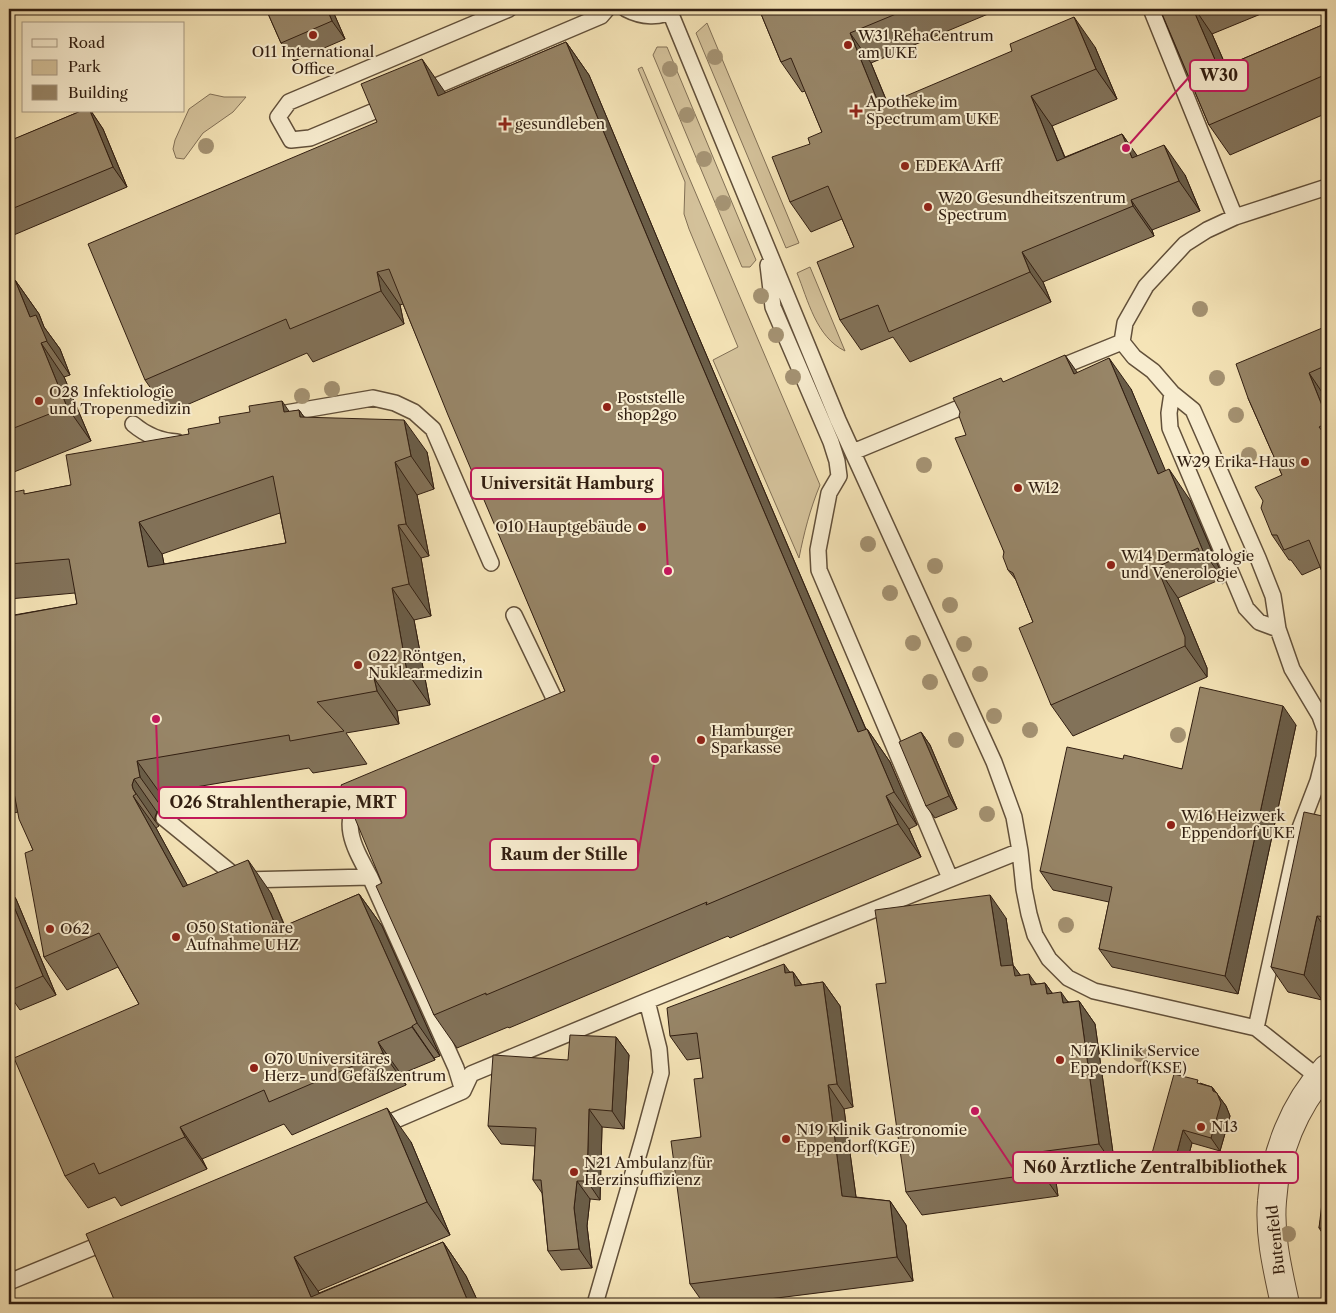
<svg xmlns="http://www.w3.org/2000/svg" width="1336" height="1313" font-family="'Libre Caslon Text',serif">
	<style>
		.green { fill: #d4c29b; stroke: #827056 }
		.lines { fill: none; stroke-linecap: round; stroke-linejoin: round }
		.service-casing { stroke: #62503a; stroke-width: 18 }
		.minor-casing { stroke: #62503a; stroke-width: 30 }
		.service { stroke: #f8edd0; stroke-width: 15 }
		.minor { stroke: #f8edd0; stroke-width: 28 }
		.tree { fill: #a49272 }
		.wall { fill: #827259; stroke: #311e11; fill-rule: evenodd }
		.shaded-wall { fill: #6a5d48; stroke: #311e11 }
		.building { fill: #978567; stroke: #311e11; fill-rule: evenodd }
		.poi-dot { fill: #8f2418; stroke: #f8edd0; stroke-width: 2 }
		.labels { text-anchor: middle; stroke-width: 4; stroke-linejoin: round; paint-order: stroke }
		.poi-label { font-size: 15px; fill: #311e11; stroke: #f8edd0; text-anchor: start }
		.street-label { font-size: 15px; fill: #311e11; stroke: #f8edd0 }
		.leader { fill: none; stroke: #c2185b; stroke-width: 2 }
		.callout-dot { fill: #c2185b; stroke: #f8edd0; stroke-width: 2 }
		.callout { fill: #f8edd0; stroke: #c2185b; stroke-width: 2 }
		.callout-label { font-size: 16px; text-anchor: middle; font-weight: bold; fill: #311e11 }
	</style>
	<rect width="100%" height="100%" fill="#f5e4b7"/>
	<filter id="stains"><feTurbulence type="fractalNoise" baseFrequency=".004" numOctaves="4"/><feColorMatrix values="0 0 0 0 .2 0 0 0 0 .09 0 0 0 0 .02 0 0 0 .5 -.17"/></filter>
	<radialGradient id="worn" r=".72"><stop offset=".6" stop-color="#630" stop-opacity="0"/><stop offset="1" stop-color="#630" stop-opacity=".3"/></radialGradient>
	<!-- green -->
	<path class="green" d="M 707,23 L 799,243 L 786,248 L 696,33 Z
		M 657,47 L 667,47 L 756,260 L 750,267 L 742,267 L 653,55 Z
		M 642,67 L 820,485 C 810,509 804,533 799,558 L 713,360 L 738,347 L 689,229 L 684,214 L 685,182 L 638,69 Z
		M 210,94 L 224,97 L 246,97 L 233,112 L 203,133 L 184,159 L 176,158 L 173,149 L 175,140 L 189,109 Z
		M 810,267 L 845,351 C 816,337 808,300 797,273 Z"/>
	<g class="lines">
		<!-- service casing -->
		<g class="service-casing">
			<path id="service" d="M 626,9 C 641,17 660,19 675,9
				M 1151,9 L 1235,217
				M 670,12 L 838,420 L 994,762 L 1014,817 L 1020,851 L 1024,889 L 1029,914 L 1035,935 L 1049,959 L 1068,978 L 1094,991 L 1256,1028 L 1319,1078
				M 422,92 L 601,16 L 607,9
				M 391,104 L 310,138 L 291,140 L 278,117 L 289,102 L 509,9
				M 768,265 L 773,307 L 831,442 L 837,461 L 839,476 L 829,493 L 818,550 L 819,570 L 950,878
				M 1053,370 L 1122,342
				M 1172,393 L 1169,413 L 1170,428 L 1246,608 L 1259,622 L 1278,629
				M 280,414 L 373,398 L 395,403 L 414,412 L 433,429 L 491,563
				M 133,424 C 146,435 159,441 177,442
				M 853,452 L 976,401
				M 514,615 L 553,696 L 553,708 L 547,714
				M 359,792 C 341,826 353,845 370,877
				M 164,818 L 240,880 L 370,877 L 456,1068 L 463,1091
				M 1256,1028 L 1300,828 L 1318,781 L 1324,757 L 1325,730 L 1320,716 L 1292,669 L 1278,629 L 1273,596 L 1258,558 L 1193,410 L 1172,393 L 1153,371 L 1134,357 L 1122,342 L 1125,323 L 1146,286 L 1185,244 L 1207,230 L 1235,217 L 1327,187
				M 377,1128 L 463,1091 L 471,1074 L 647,1001 L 1020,851
				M 9,1282 L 111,1240
				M 595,1304 L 643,1139 L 661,1073 L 659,1049 L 647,1001"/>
		</g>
		<!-- minor casing -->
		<g class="minor-casing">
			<path id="minor" d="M 1285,1304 C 1278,1271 1269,1236 1272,1201 C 1275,1153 1294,1105 1327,1069"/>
		</g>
		<!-- service -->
		<use href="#service" class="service"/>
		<!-- minor -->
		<use href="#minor" class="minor"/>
	</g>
	<!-- trees -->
	<g class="tree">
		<circle cx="715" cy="57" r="8"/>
		<circle cx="670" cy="69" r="8"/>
		<circle cx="687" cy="115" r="8"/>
		<circle cx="206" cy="146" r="8"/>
		<circle cx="704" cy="159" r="8"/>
		<circle cx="723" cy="203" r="8"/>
		<circle cx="761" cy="296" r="8"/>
		<circle cx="1200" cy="309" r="8"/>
		<circle cx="776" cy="335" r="8"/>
		<circle cx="793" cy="377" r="8"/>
		<circle cx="1217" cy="378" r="8"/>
		<circle cx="332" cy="389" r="8"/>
		<circle cx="302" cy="396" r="8"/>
		<circle cx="1236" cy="415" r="8"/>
		<circle cx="1249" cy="455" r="8"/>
		<circle cx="924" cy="465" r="8"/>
		<circle cx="868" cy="544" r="8"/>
		<circle cx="935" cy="566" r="8"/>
		<circle cx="890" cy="593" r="8"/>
		<circle cx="950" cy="605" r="8"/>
		<circle cx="913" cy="643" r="8"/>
		<circle cx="964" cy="644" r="8"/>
		<circle cx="980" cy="674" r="8"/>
		<circle cx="930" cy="682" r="8"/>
		<circle cx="994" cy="716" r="8"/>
		<circle cx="1030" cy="730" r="8"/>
		<circle cx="1178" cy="735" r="8"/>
		<circle cx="956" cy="740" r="8"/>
		<circle cx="987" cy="814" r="8"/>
		<circle cx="1066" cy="925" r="8"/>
		<circle cx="1140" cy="1054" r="8"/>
		<circle cx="668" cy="1177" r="8"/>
		<circle cx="1288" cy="1234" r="8"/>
	</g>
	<!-- wall -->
	<path class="wall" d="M 266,9 L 332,9 L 345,39 L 294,61 L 281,43 Z
		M 759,9 L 1000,9 L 871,63 L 888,104 L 1095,47 L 1117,99 L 1052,126 L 1065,157 L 1122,134 L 1137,156 L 1185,175 L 1200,211 L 1152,230 L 1154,236 L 1043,282 L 1051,302 L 910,362 L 893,337 L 861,350 L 840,320 L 854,247 L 842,219 L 811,232 L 790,202 L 810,144 L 822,132 L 805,91 L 802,92 L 781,62 Z
		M 1160,9 L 1273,9 L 1212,34 L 1226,66 L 1327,23 L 1327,113 L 1230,155 L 1209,125 Z
		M 566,42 L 589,75 L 691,319 L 866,729 L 867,729 L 890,762 L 917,825 L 909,829 L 921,857 L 730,938 L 728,936 L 509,1028 L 508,1027 L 457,1048 L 434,1015 L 382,883 L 565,691 L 403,304 L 400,305 L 404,324 L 313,362 L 307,353 L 168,413 L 145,380 L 377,122 L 445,92 L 445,93 Z
		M 81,111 L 91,111 L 103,129 L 127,187 L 9,237 L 9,139 L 10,141 Z
		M 15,280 L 39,314 L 44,327 L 60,349 L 70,375 L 64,377 L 91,441 L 9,474 L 9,282 Z
		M 1327,326 L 1327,397 L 1326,398 L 1327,401 L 1327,583 L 1320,567 L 1302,575 L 1291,560 L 1289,560 L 1272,535 L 1282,475 L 1248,398 Z
		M 1078,373 L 1131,389 L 1165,471 L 1190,500 L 1225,582 L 1222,584 L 1219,580 L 1178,598 L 1207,668 L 1207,677 L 1073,736 L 1051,705 L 1033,622 L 1016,580 L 1008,570 L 1004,552 L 966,435 L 1003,382 Z
		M 299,410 L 304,417 L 427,452 L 434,489 L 417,495 L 429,556 L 421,558 L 431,616 L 414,620 L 430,705 L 397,711 L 399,724 L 346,733 L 367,764 L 313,773 L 309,768 L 160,793 L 163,809 L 157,812 L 155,817 L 155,821 L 159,826 L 156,828 L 187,885 L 271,893 L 285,926 L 359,894 L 382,926 L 440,1056 L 434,1058 L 435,1060 L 401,1074 L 406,1085 L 292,1135 L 284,1124 L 202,1159 L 207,1169 L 121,1206 L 115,1197 L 88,1208 L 65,1176 L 139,1004 L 118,967 L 67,990 L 44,957 L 33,850 L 18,812 L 9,814 L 9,609 L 14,615 L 77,604 L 75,593 L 9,599 L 9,493 L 26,494 L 71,485 L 189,434 ZM 280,513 L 286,543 L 164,564 L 162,554 Z
		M 1296,725 L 1238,994 L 1112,967 L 1099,949 L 1109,902 L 1053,890 L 1040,871 L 1123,759 L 1182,769 Z
		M 921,732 L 930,745 L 957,809 L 935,818 L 926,806 Z
		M 1327,817 L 1327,975 L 1322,1000 L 1288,992 L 1271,967 Z
		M 9,889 L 16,899 L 56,995 L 20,1010 L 9,994 Z
		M 1006,918 L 1013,965 L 1020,975 L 1037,984 L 1045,983 L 1052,993 L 1069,1002 L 1079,1001 L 1095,1024 L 1115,1167 L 1055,1175 L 1058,1196 L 922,1215 L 906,1192 Z
		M 790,972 L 793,972 L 802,985 L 823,982 L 840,1006 L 853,1107 L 844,1109 L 856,1197 L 890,1201 L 906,1225 L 913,1281 L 729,1304 L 704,1304 L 690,1284 L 701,1137 L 703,1078 L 701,1058 L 687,1060 L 670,1036 Z
		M 616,1037 L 629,1055 L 624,1129 L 602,1127 L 600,1200 L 590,1199 L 587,1226 L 592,1268 L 561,1270 L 548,1251 L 542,1193 L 533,1180 L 535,1146 L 501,1144 L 488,1126 L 568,1060 Z
		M 1200,1083 L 1212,1087 L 1226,1106 L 1230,1116 L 1220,1151 L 1192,1143 L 1183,1176 L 1160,1170 L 1151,1157 Z
		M 411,1142 L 450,1235 L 318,1291 L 319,1293 L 443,1242 L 466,1276 L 479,1304 L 116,1304 Z
		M 1327,1182 L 1327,1240 L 1319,1228 Z"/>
	<!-- shaded-wall -->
	<path class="shaded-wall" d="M 327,9 L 332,9 L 345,39 L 332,21 Z
		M 1193,9 L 1195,9 L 1212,34 L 1240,99 L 1219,69 Z
		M 1074,17 L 1095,47 L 1117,99 L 1096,69 Z
		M 850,33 L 871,63 L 901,137 L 880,107 Z
		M 566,42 L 589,75 L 691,319 L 881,765 L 858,732 L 668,286 Z
		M 422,59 L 445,92 L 461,129 L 438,96 Z
		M 1031,96 L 1052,126 L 1078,191 L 1057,161 Z
		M 90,111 L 91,111 L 103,129 L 127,187 L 113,167 Z
		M 1122,134 L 1143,164 L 1132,158 Z
		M 1164,145 L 1185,175 L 1200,211 L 1179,181 Z
		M 1131,200 L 1152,230 L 1154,236 L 1133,206 Z
		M 1022,252 L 1043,282 L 1051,302 L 1030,272 Z
		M 377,272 L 400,305 L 404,324 L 381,291 Z
		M 15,280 L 39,314 L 44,327 L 60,349 L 70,375 L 30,317 Z
		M 41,343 L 64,377 L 91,441 L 67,407 Z
		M 1065,355 L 1087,386 L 1074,374 Z
		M 1109,358 L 1131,389 L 1180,505 L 1158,474 Z
		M 1309,373 L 1326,398 L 1327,401 L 1327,418 Z
		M 282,401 L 304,433 L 284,412 Z
		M 299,410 L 322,442 L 300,417 Z
		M 404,420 L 427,452 L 434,489 L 411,456 Z
		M 395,462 L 417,495 L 429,556 L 406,524 Z
		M 1169,469 L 1190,500 L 1225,582 L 1203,551 Z
		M 139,522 L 162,554 L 171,599 L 148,567 Z
		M 398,525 L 421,558 L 431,616 L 409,584 Z
		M 1157,567 L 1178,598 L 1207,668 L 1207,677 L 1185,646 Z
		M 392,588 L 414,620 L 430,705 L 407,672 Z
		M 374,678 L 397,711 L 399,724 L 377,691 Z
		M 1283,706 L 1296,725 L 1238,994 L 1225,976 Z
		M 867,729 L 890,762 L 917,825 L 894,792 Z
		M 921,732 L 930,745 L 957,809 L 949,796 Z
		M 137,761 L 160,793 L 163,809 L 140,777 Z
		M 134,779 L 157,812 L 155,817 L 155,821 L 133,789 L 132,785 Z
		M 133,796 L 156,828 L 206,919 L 183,887 Z
		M 886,796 L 909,829 L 921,857 L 898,824 Z
		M 248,860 L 271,893 L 299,962 L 277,929 Z
		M 9,889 L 16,899 L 56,995 L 43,976 L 9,895 Z
		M 359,894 L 382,926 L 440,1056 L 417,1023 Z
		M 990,895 L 1006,918 L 1013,965 L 1029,987 L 1001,966 Z
		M 1317,916 L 1327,931 L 1327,975 L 1322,1000 L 1304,975 Z
		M 784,964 L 794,978 L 793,972 L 809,996 L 811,1010 L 785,973 Z
		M 1029,974 L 1045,997 L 1031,985 Z
		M 823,982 L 840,1006 L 853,1107 L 837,1084 Z
		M 1045,983 L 1061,1006 L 1047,994 Z
		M 1061,992 L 1077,1015 L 1063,1003 Z
		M 1079,1001 L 1095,1024 L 1115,1167 L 1099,1144 Z
		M 412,1026 L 434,1058 L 435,1060 L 412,1027 Z
		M 616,1037 L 629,1055 L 624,1129 L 612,1111 Z
		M 378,1042 L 401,1074 L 406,1085 L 383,1053 Z
		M 828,1085 L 844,1109 L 859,1219 L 842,1196 Z
		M 1212,1087 L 1226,1106 L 1230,1116 L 1220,1151 L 1211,1138 L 1213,1091 Z
		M 387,1108 L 411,1142 L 450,1235 L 427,1202 Z
		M 589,1109 L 602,1127 L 600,1200 L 587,1181 Z
		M 180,1127 L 202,1159 L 207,1169 L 185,1137 Z
		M 1183,1130 L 1192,1143 L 1183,1176 L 1174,1164 Z
		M 1039,1152 L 1055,1175 L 1058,1196 L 1042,1173 Z
		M 577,1181 L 590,1199 L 587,1226 L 592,1268 L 579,1249 L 574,1208 Z
		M 890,1201 L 906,1225 L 913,1281 L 897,1257 Z
		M 443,1242 L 466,1276 L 479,1304 L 469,1304 Z
		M 294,1257 L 318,1291 L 324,1304 L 311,1297 Z"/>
	<!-- building -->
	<path class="building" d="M 266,9 L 327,9 L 332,21 L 281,43 Z
		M 759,9 L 908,9 L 850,33 L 880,107 L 1012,51 L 1010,44 L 1074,17 L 1096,69 L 1031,96 L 1057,161 L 1122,134 L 1132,158 L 1164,145 L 1179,181 L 1131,200 L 1133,206 L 1022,252 L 1030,272 L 889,332 L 878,305 L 840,320 L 817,262 L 854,247 L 828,186 L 790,202 L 772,157 L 810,144 L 808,138 L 822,132 L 791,58 L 781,62 Z
		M 1160,9 L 1193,9 L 1219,69 L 1327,23 L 1327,74 L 1209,125 Z
		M 566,42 L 668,286 L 858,732 L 867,729 L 894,792 L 886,796 L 898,824 L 706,905 L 707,902 L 486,995 L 486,993 L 434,1015 L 376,886 L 382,883 L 341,785 L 565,691 L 448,415 L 389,269 L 377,272 L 381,291 L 290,329 L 286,319 L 145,380 L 88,244 L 377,122 L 361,84 L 422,59 L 438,96 Z
		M 81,111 L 90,111 L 113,167 L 9,210 L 9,141 Z
		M 15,280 L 30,317 L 36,315 L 47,341 L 41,343 L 67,407 L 9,430 L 9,282 Z
		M 1327,326 L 1327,365 L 1309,373 L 1327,418 L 1327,423 L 1319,427 L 1327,437 L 1327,583 L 1309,540 L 1284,550 L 1277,535 L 1272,535 L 1261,508 L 1263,501 L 1255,487 L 1282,475 L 1248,398 L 1236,364 Z
		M 1065,355 L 1074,374 L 1109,358 L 1158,474 L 1169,469 L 1203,551 L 1200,553 L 1198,548 L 1157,567 L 1185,637 L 1185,646 L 1051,705 L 1019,628 L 1033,622 L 1013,573 L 1008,570 L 1003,557 L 1004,552 L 955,438 L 966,435 L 959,416 L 960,412 L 953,398 L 1001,378 L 1003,382 Z
		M 282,401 L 284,412 L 299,410 L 300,417 L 404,420 L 411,456 L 395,462 L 406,524 L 398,525 L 409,584 L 392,588 L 407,672 L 374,678 L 377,691 L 317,702 L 344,731 L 290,741 L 289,735 L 137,761 L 140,777 L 134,779 L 132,785 L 133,789 L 136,794 L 133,796 L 183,887 L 248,860 L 277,929 L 359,894 L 417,1023 L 412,1026 L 412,1027 L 378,1042 L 383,1053 L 269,1102 L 264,1090 L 180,1127 L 185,1137 L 99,1174 L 94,1163 L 65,1176 L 14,1058 L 139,1004 L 99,933 L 44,957 L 25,853 L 33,850 L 19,819 L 11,777 L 9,778 L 9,609 L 10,609 L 11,616 L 77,604 L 69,559 L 9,564 L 9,493 L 24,490 L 24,494 L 71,485 L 66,455 L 189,434 L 188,429 L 220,423 L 219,417 L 250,412 L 249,406 ZM 273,476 L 286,543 L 148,567 L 139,522 Z
		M 1200,687 L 1283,706 L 1225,976 L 1099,949 L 1112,887 L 1040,871 L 1067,747 L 1123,759 L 1124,755 L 1182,769 Z
		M 921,732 L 949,796 L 926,806 L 899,742 Z
		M 1304,812 L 1327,817 L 1327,917 L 1317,916 L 1304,975 L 1271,967 Z
		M 9,895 L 43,976 L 9,991 Z
		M 990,895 L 1001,966 L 1013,965 L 1015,976 L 1029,974 L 1031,985 L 1045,983 L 1047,994 L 1061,992 L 1063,1003 L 1079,1001 L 1099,1144 L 1039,1152 L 1042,1173 L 906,1192 L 876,984 L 886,983 L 875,910 Z
		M 784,964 L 785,973 L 793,972 L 795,986 L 823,982 L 837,1084 L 828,1085 L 842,1196 L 890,1201 L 897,1257 L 690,1284 L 671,1141 L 701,1137 L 694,1079 L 703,1078 L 697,1033 L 670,1036 L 667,1008 Z
		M 570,1035 L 616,1037 L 612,1111 L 589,1109 L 587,1181 L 577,1181 L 574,1208 L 579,1249 L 548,1251 L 541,1180 L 533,1180 L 536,1128 L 488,1126 L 493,1055 L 568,1060 Z
		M 1174,1074 L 1198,1080 L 1197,1083 L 1212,1087 L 1213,1091 L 1217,1093 L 1221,1103 L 1211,1138 L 1183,1130 L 1174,1164 L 1151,1157 Z
		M 387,1108 L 427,1202 L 294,1257 L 311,1297 L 443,1242 L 469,1304 L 116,1304 L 86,1234 Z
		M 1327,1182 L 1327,1229 L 1319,1228 L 1322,1203 Z"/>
	<!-- markers -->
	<g class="poi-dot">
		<circle cx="313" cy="35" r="5"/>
		<circle cx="848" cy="45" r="5"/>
		<path d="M853.5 103.5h5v5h5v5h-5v5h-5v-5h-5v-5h5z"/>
		<path d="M502.5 116.5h5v5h5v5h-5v5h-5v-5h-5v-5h5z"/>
		<circle cx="905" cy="166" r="5"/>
		<circle cx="928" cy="207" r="5"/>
		<circle cx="39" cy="401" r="5"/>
		<circle cx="607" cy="407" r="5"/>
		<circle cx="1305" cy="462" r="5"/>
		<circle cx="1018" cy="488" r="5"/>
		<circle cx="642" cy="527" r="5"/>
		<circle cx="1111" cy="565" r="5"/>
		<circle cx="358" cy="665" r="5"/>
		<circle cx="701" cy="740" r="5"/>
		<circle cx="1171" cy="825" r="5"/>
		<circle cx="50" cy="929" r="5"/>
		<circle cx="176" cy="937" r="5"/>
		<circle cx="1060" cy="1060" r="5"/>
		<circle cx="254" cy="1068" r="5"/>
		<circle cx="1201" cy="1127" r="5"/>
		<circle cx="786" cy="1139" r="5"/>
		<circle cx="574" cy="1172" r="5"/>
	</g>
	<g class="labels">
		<!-- poi labels -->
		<g class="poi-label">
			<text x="858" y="41">W31 RehaCentrum<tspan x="858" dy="17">am UKE</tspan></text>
			<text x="313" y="57" text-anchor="middle">O11 International<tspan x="313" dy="17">Office</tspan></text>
			<text x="866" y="107">Apotheke im<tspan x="866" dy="17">Spectrum am UKE</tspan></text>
			<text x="515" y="129">gesundleben</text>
			<text x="915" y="171">EDEKA Arff</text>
			<text x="938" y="203">W20 Gesundheitszentrum<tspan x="938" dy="17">Spectrum</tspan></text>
			<text x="49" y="397">O28 Infektiologie<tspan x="49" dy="17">und Tropenmedizin</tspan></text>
			<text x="617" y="403">Poststelle<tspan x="617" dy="17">shop2go</tspan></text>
			<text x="1295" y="467" text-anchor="end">W29 Erika-Haus</text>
			<text x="1028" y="493">W12</text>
			<text x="632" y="532" text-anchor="end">O10 Hauptgebäude</text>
			<text x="1121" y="561">W14 Dermatologie<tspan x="1121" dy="17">und Venerologie</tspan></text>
			<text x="368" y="661">O22 Röntgen,<tspan x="368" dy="17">Nuklearmedizin</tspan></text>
			<text x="711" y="736">Hamburger<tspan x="711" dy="17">Sparkasse</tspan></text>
			<text x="1181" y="821">W16 Heizwerk<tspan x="1181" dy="17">Eppendorf UKE</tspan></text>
			<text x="186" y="933">O50 Stationäre<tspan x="186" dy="17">Aufnahme UHZ</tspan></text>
			<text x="60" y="934">O62</text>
			<text x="1070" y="1056">N17 Klinik Service<tspan x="1070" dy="17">Eppendorf(KSE)</tspan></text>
			<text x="264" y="1064">O70 Universitäres<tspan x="264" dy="17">Herz- und Gefäßzentrum</tspan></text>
			<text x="1211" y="1132">N13</text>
			<text x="796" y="1135">N19 Klinik Gastronomie<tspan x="796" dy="17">Eppendorf(KGE)</tspan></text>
			<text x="584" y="1168">N21 Ambulanz für<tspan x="584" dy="17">Herzinsuffizienz</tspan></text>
		</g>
		<!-- street labels -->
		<g class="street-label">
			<text transform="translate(1276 1240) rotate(-96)" y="5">Butenfeld</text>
		</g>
	</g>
	<!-- callouts -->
	<path class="leader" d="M1126 148L1190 76M668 571L663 483M156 719L159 802M655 759L638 855M975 1111L1013 1168"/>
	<g class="callout-dot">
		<circle cx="1126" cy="148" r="5"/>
		<circle cx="668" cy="571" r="5"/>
		<circle cx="156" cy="719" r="5"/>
		<circle cx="655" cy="759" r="5"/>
		<circle cx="975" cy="1111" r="5"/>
	</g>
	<g class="callout">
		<rect x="1190" y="60" width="58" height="31" rx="5"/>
		<rect x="471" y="468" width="192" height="31" rx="5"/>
		<rect x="159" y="787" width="247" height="31" rx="5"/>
		<rect x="490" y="839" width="148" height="31" rx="5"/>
		<rect x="1013" y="1152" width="285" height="31" rx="5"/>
	</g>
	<g class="callout-label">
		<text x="1219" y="81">W30</text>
		<text x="567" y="489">Universität Hamburg</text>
		<text x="283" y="808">O26 Strahlentherapie, MRT</text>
		<text x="564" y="860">Raum der Stille</text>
		<text x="1155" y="1173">N60 Ärztliche Zentralbibliothek</text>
	</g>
	<!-- margin -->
	<rect width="1336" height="1313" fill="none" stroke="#f5e4b7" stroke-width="30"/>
	<rect x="10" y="10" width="1316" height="1293" fill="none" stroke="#311e11" stroke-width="2.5"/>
	<rect x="15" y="15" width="1306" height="1283" fill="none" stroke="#311e11"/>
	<!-- legend -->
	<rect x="22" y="22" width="162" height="90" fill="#f8edd0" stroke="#a89a84"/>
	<rect x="32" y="39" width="25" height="8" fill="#f8edd0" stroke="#a89a84"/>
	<text x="68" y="48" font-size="15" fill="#311e11">Road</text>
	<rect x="32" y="60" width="25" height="15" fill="#d4c29b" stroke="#a89a84"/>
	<text x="68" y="72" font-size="15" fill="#311e11">Park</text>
	<rect x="32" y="85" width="25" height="15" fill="#978567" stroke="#a89a84"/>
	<text x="68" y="98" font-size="15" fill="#311e11">Building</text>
	<rect width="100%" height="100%" filter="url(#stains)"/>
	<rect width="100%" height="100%" fill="url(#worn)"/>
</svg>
